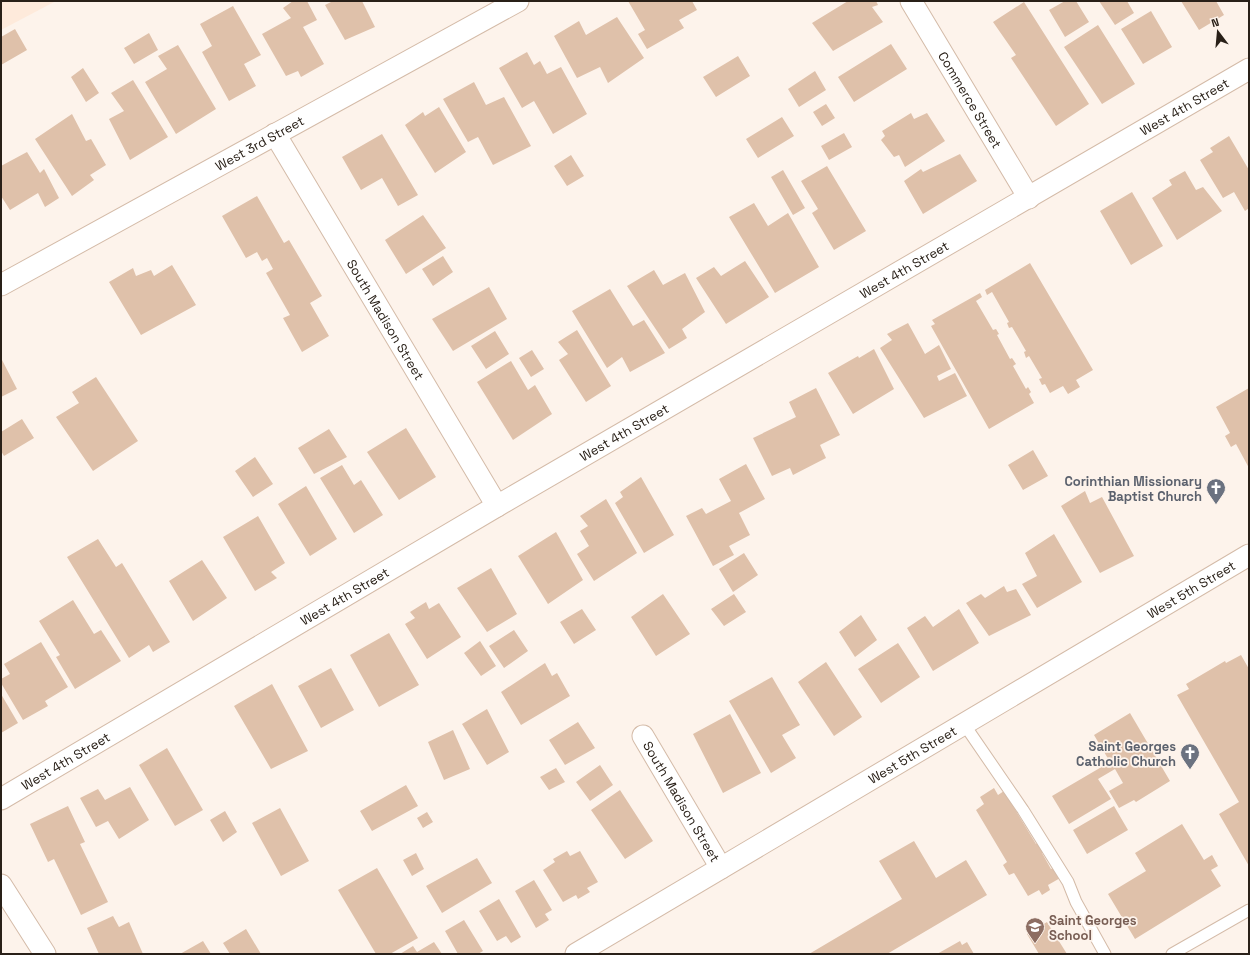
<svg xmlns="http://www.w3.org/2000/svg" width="1250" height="955" font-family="'Space Grotesk',sans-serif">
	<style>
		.built { fill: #feeadb }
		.building { fill: #dfc1aa }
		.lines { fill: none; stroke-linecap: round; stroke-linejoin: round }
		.service-casing { stroke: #d4bba8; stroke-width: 13 }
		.minor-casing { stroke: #d4bba8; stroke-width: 23 }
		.service { stroke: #fff; stroke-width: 11 }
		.minor { stroke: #fff; stroke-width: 21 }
		.labels { text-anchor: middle; stroke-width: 3.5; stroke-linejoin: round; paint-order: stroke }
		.street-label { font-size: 13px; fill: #292018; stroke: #fdf3eb }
		.worship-label { font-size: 13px; font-weight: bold; fill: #5b616d; stroke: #fdf3eb; text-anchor: end }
		.education-label { font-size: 13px; font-weight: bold; fill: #785e54; stroke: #fdf3eb; text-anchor: start }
	</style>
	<rect width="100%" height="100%" fill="#fdf3eb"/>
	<!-- built -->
	<path class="built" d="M 1,1 L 56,1 L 1,30 Z"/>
	<!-- building -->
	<path class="building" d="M 293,1 L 307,1 L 317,20 L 303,27 L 324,64 L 301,77 L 298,71 L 286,76 L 262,34 L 291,18 L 283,8 Z
		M 333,1 L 362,1 L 375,27 L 345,40 L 325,5 Z
		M 628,1 L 692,1 L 697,10 L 679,20 L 684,28 L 647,49 L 638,34 L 645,30 Z
		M 848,1 L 876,1 L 878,5 L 872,7 L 883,22 L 833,51 L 812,23 Z
		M 1065,1 L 1076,1 L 1089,22 L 1065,37 L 1049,10 Z
		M 1099,1 L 1127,1 L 1134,13 L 1115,25 Z
		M 1181,1 L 1216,1 L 1224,15 L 1199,30 Z
		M 1024,2 L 1089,104 L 1056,126 L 1011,58 L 1016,55 L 993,22 Z
		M 233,6 L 261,55 L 244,64 L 256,86 L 229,101 L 202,52 L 212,46 L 200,24 Z
		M 1151,11 L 1172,47 L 1143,64 L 1121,29 Z
		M 617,17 L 644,58 L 608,83 L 600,67 L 577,78 L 554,36 L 579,21 L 586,35 Z
		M 1098,25 L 1135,84 L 1102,104 L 1064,47 Z
		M 15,29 L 27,50 L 1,65 L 1,37 Z
		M 149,33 L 158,50 L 134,64 L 124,48 Z
		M 891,44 L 907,69 L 854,102 L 838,77 Z
		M 178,45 L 216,109 L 176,134 L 145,82 L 167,69 L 158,56 Z
		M 527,52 L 534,65 L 540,61 L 547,74 L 561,67 L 587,114 L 553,134 L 534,101 L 522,108 L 499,68 Z
		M 738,56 L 750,76 L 716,97 L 703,77 Z
		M 83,68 L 99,93 L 86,102 L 71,77 Z
		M 815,71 L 826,90 L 799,107 L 788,89 Z
		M 133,80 L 168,137 L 130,160 L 109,119 L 124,111 L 111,93 Z
		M 474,82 L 486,105 L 504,97 L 531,146 L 493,165 L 478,137 L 468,142 L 443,99 Z
		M 826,104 L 835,118 L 822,126 L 813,112 Z
		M 439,107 L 466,152 L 435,173 L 405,125 L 423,112 L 425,116 Z
		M 911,113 L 914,119 L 927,113 L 945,141 L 905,167 L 899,155 L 894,157 L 881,140 L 885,136 L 882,131 Z
		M 72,114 L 86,141 L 91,139 L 106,165 L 90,175 L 94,180 L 72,196 L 35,139 Z
		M 782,117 L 794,136 L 758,158 L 746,139 Z
		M 844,133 L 852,147 L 829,160 L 821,146 Z
		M 382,134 L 418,195 L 398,206 L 382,178 L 361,190 L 342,157 Z
		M 1229,136 L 1249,170 L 1249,208 L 1245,211 L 1234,192 L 1223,198 L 1200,160 L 1213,152 L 1210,148 Z
		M 27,152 L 40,173 L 44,169 L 59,198 L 45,207 L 38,193 L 10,210 L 1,196 L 1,166 Z
		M 960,154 L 977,181 L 923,214 L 904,181 L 921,169 L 923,172 Z
		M 571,155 L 584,176 L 567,186 L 554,166 Z
		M 827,166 L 866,231 L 834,250 L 812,213 L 818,209 L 801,181 Z
		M 783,170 L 805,208 L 793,215 L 771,177 Z
		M 1185,171 L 1196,190 L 1203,187 L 1222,211 L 1177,240 L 1152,198 L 1172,185 L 1169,180 Z
		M 1132,192 L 1163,246 L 1131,265 L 1100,211 Z
		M 257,196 L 284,243 L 289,240 L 322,296 L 310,303 L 329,336 L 302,352 L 283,318 L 290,315 L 266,273 L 273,269 L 267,258 L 262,261 L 257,252 L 246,258 L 222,216 Z
		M 754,203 L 768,226 L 788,213 L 819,267 L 775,293 L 729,217 Z
		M 423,215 L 446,248 L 406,274 L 385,240 Z
		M 443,256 L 453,272 L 433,286 L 422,269 Z
		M 745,261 L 769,297 L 726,324 L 696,278 L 714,267 L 721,276 Z
		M 1030,263 L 1093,370 L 1076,380 L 1080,387 L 1068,394 L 1063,386 L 1050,393 L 1045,384 L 1042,385 L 1039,379 L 1042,378 L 1029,356 L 1026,358 L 1024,352 L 1026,351 L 1012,327 L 1009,328 L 1007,323 L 1009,322 L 992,292 L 987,295 L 985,290 Z
		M 172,265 L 196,305 L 141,335 L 109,282 L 133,268 L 136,276 L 151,270 L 154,276 Z
		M 654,270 L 663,285 L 685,273 L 705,312 L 682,329 L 687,338 L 669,349 L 627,286 Z
		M 489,287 L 507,319 L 453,351 L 432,319 Z
		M 610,289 L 633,326 L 644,320 L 665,353 L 630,372 L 622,357 L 607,368 L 572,311 Z
		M 980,293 L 982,297 L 976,301 L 993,330 L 996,329 L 999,334 L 997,335 L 1010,359 L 1012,358 L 1016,364 L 1013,366 L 1026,389 L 1028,387 L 1031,392 L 1029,394 L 1034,403 L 989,429 L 931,326 L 935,324 L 932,320 Z
		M 908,323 L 925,354 L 939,345 L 951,369 L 937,376 L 939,381 L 955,373 L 967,396 L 924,418 L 880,348 L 892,340 L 887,334 Z
		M 577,330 L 611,386 L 586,402 L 559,360 L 568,354 L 558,342 Z
		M 495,331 L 509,354 L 486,369 L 471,346 Z
		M 874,349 L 894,389 L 853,414 L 828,373 L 858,356 L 859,358 Z
		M 532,350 L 544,369 L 531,377 L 519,358 Z
		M 1,358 L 17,389 L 1,397 Z
		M 511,361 L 528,390 L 535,385 L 552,414 L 513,440 L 477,382 Z
		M 96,377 L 138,441 L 93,471 L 56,417 L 79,403 L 72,392 Z
		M 816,388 L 840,435 L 820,445 L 826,458 L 793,475 L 790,468 L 772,476 L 753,438 L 796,417 L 789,402 Z
		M 1249,388 L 1249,468 L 1236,444 L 1231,447 L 1225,436 L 1230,433 L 1216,407 Z
		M 22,419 L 34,438 L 4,456 L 1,451 L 1,432 Z
		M 406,428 L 436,477 L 399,500 L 367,452 Z
		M 329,429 L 347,457 L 314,474 L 298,448 Z
		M 1033,450 L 1048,476 L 1023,490 L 1008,465 Z
		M 255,457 L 273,484 L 253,497 L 235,471 Z
		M 746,464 L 765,499 L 739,513 L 750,535 L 729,546 L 734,555 L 713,566 L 686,516 L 702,508 L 706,514 L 731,501 L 719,479 Z
		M 342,465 L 354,485 L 361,480 L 383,515 L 354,533 L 320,478 Z
		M 641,477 L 674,535 L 644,553 L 615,503 L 623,497 L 620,492 Z
		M 306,486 L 337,539 L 310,556 L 278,504 Z
		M 1085,491 L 1090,503 L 1102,497 L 1134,556 L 1100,573 L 1061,506 Z
		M 606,499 L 637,553 L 594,581 L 577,554 L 589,546 L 580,531 L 588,526 L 580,516 Z
		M 258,516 L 285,563 L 271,572 L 277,578 L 255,591 L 223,537 Z
		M 556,532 L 583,580 L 548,604 L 518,556 Z
		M 1054,534 L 1082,582 L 1037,608 L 1022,584 L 1037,576 L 1025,553 Z
		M 98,539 L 116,567 L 122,563 L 170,642 L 153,652 L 149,645 L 129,658 L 67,557 Z
		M 744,553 L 758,575 L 733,592 L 719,569 Z
		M 202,560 L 227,598 L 193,621 L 169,581 Z
		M 491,568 L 517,614 L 487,632 L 457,588 Z
		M 1004,586 L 1007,592 L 1016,589 L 1031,615 L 989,636 L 966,603 L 981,594 L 985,598 Z
		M 663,594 L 690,634 L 656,656 L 631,617 Z
		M 734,594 L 746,612 L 724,626 L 711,609 Z
		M 73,600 L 94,634 L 101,630 L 121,661 L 75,689 L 56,657 L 60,655 L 39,621 Z
		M 426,602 L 429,609 L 439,603 L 461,637 L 427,659 L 405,624 L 415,618 L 410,612 Z
		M 582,609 L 596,630 L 574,644 L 560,622 Z
		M 959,609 L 979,643 L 933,671 L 907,628 L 925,616 L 933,627 Z
		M 861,615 L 877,640 L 855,657 L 839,632 Z
		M 514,630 L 528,651 L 504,668 L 489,646 Z
		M 389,633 L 419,685 L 379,707 L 350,655 Z
		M 480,641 L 496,666 L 481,676 L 464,653 Z
		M 41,642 L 68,687 L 45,701 L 48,706 L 23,720 L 1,683 L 1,679 L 10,674 L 4,664 Z
		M 898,643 L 920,677 L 881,703 L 858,669 Z
		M 1241,655 L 1249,669 L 1249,866 L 1219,814 L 1239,802 L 1177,695 L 1189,689 L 1186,684 L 1225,661 L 1226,663 Z
		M 826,662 L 862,717 L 834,736 L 798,682 Z
		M 545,663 L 552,676 L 557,673 L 570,696 L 521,725 L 501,692 Z
		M 331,668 L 354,710 L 321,728 L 298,686 Z
		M 772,677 L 800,725 L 782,735 L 796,758 L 771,773 L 729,701 Z
		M 272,684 L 308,751 L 271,769 L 234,706 Z
		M 1,694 L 18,723 L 1,733 Z
		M 487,709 L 509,752 L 487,765 L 462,724 Z
		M 1130,713 L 1170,781 L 1136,802 L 1134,800 L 1119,808 L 1109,791 L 1123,783 L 1115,769 L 1098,779 L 1111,799 L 1069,824 L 1052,796 L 1110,762 L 1094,735 Z
		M 730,714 L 761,773 L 723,793 L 693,734 Z
		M 578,722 L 595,748 L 565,765 L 549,740 Z
		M 453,730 L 470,769 L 444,780 L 428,742 Z
		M 167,748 L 203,810 L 175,826 L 139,765 Z
		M 600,765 L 613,785 L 590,801 L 576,782 Z
		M 556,768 L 565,782 L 549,790 L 540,777 Z
		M 406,785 L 418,806 L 372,831 L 360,811 Z
		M 130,787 L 149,820 L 119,839 L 108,821 L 96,827 L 80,798 L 98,789 L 105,800 Z
		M 994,788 L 998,795 L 1004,791 L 1036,844 L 1041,842 L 1046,851 L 1042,853 L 1051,869 L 1056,867 L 1062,877 L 1048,885 L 1050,890 L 1042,895 L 1039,890 L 1028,896 L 1014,873 L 1009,875 L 1003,865 L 1007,862 L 976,810 L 984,804 L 980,797 Z
		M 620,790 L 653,841 L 625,859 L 591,810 Z
		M 68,806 L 85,842 L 80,844 L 108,902 L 81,915 L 54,859 L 48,862 L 30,824 Z
		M 1114,806 L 1128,830 L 1087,854 L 1073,830 Z
		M 280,808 L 309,861 L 281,876 L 252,823 Z
		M 225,811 L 237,832 L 223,842 L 210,820 Z
		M 427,812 L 433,822 L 423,828 L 417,818 Z
		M 1182,824 L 1204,860 L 1212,855 L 1218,866 L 1211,870 L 1221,886 L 1135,939 L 1108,894 L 1146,871 L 1135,853 Z
		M 914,841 L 936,878 L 966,860 L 987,895 L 887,954 L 809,954 L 902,899 L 879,861 Z
		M 567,851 L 570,856 L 580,851 L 598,882 L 587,888 L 590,892 L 578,899 L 576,895 L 563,902 L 543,870 L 555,862 L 553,859 Z
		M 416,853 L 424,869 L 412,876 L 403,860 Z
		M 477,858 L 492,883 L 442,913 L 426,886 Z
		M 377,868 L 418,938 L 390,954 L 376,954 L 338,890 Z
		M 534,880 L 552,910 L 545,914 L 549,920 L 536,928 L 515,891 Z
		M 499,899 L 521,937 L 511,943 L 506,936 L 497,941 L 479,911 Z
		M 113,916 L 119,927 L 129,922 L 143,954 L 99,954 L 87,928 Z
		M 464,920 L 483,951 L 478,954 L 458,954 L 445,931 Z
		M 1047,922 L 1067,954 L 1039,954 L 1027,934 Z
		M 246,929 L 261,954 L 230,954 L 223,943 Z
		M 203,941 L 211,954 L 180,954 Z
		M 960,941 L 962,945 L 967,942 L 974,954 L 937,954 Z
		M 434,942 L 442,954 L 400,954 L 413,946 L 417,952 Z"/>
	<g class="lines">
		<!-- service casing -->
		<g class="service-casing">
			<path id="service" d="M 964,724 L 1023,810 L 1068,882 L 1076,902 L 1105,954
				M 1172,954 L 1249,910"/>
		</g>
		<!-- minor casing -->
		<g class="minor-casing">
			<g id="minor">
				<path id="s1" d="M 911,1 L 1029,198"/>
				<path id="s2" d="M 275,134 L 497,506"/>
				<path id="s3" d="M 1,285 L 518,1"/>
				<path id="s4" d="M 643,736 L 721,868"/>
				<path id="s5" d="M 1,799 L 497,506 L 1249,69"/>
				<path d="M 1,885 L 45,954"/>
				<path id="s6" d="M 576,954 L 1249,555"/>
			</g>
		</g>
		<!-- service -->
		<use href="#service" class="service"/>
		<!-- minor -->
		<use href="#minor" class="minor"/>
	</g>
	<!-- icons -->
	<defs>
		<g id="church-pin" transform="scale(1)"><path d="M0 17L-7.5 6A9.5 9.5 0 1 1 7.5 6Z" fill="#6b7280" stroke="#fdf3eb"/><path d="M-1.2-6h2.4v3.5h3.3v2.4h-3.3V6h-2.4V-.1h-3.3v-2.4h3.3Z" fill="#fff"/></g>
		<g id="school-pin" transform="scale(1)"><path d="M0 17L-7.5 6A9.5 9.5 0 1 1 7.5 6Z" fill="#8d6e63" stroke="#fdf3eb"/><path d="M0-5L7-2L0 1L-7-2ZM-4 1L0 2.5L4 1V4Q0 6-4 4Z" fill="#fff"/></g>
	</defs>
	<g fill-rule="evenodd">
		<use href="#church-pin" x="1216" y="488"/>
		<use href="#church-pin" x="1190" y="753"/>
		<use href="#school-pin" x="1035" y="927"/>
	</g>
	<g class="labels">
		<!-- street labels -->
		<g class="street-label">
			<text dy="5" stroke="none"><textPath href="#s1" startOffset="115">Commerce Street</textPath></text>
			<text dy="5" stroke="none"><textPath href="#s5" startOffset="1371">West 4th Street</textPath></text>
			<text dy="5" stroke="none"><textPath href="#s3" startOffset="295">West 3rd Street</textPath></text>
			<text dy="5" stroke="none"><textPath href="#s5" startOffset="1047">West 4th Street</textPath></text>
			<text dy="5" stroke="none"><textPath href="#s2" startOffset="216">South Madison Street</textPath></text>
			<text dy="5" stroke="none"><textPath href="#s5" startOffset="723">West 4th Street</textPath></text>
			<text dy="5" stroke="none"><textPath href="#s6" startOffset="715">West 5th Street</textPath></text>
			<text dy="5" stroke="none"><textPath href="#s5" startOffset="399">West 4th Street</textPath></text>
			<text dy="5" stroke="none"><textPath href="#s6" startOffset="391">West 5th Street</textPath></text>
			<text dy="5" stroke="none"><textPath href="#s5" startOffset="75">West 4th Street</textPath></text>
			<text dy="5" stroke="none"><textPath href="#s4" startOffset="76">South Madison Street</textPath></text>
		</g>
		<!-- worship labels -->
		<g class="worship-label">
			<text x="1202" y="486">Corinthian Missionary<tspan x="1202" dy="15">Baptist Church</tspan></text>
			<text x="1176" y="751">Saint Georges<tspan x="1176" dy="15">Catholic Church</tspan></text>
		</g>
		<!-- education labels -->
		<g class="education-label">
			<text x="1049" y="925">Saint Georges<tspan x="1049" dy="15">School</tspan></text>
		</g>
	</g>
	<!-- border -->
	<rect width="1250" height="955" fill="none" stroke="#292018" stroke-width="4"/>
	<!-- north arrow -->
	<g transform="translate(1218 32) rotate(344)" stroke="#fdf3eb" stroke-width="3" paint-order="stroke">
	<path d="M0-3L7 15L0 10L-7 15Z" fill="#292018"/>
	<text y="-6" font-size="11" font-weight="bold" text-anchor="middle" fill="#292018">N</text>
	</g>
</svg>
